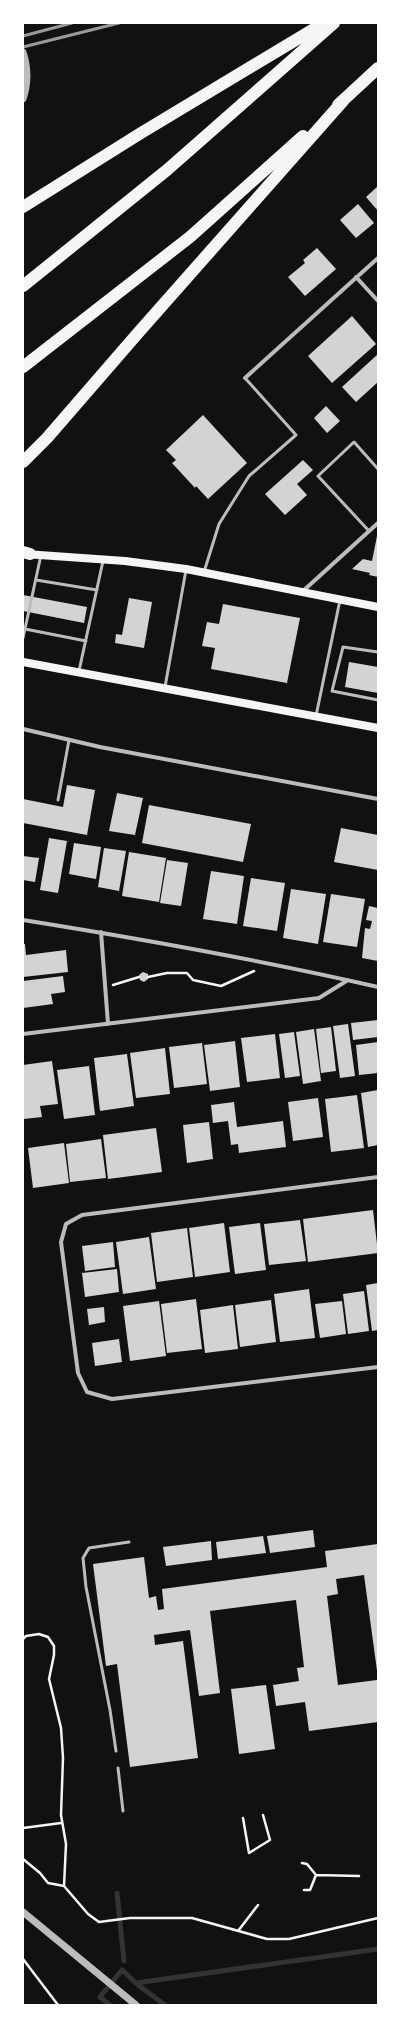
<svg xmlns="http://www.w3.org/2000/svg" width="401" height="2028" font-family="'Varela Round',sans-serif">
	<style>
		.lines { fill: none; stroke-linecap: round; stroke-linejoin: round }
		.stream { stroke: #333; stroke-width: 5 }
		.building { fill: #d3d3d3 }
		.path { stroke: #f5f5f5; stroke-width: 2.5 }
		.service { stroke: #bcbcbc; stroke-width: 3 }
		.minor { stroke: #bcbcbc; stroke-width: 4 }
		.tertiary { stroke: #bcbcbc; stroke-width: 7 }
		.secondary { stroke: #f5f5f5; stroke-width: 8 }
		.motorway { stroke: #f5f5f5; stroke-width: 12 }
		.rail { stroke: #9a9a9a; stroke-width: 3 }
	</style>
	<rect width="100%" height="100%" fill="#111"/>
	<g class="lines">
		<!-- stream -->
		<path class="stream" d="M 117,1893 L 124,1961
			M 136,1983 L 378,1949
			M 110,2005 L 100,1997 L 122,1970 L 138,1985 L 165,2005"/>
	</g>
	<!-- building -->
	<path class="building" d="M 378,186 L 378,211 L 366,197 Z
		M 358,204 L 374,223 L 356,238 L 340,220 Z
		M 317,248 L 336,269 L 305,296 L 288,277 L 305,263 L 303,260 Z
		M 352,316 L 376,344 L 332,383 L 308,356 Z
		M 378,354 L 378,382 L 356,402 L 342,387 Z
		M 326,406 L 340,421 L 327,433 L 314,418 Z
		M 203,415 L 247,463 L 208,499 L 196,486 L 195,488 L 172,463 L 176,460 L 166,450 Z
		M 303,460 L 313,470 L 297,484 L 307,495 L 285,515 L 265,494 Z
		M 377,536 L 378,577 L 369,575 L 370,573 L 352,569 L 363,559 L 372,561 Z
		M 23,595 L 87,607 L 84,623 L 23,611 Z
		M 129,598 L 152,602 L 144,648 L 115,643 L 116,634 L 122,635 Z
		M 223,604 L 300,618 L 287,683 L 211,669 L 215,648 L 202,646 L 207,622 L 219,624 Z
		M 349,662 L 378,667 L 378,693 L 345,687 Z
		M 67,785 L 95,790 L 87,835 L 23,823 L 23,799 L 63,807 Z
		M 117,793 L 143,798 L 135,835 L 109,831 Z
		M 149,805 L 251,824 L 243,862 L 142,843 Z
		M 341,828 L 378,835 L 378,870 L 334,862 Z
		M 49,838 L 67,841 L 58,893 L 40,890 Z
		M 74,843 L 101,847 L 96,879 L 69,874 Z
		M 104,848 L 126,851 L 119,891 L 98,887 Z
		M 129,852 L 166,858 L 159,902 L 122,896 Z
		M 23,856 L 39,858 L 35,882 L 23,880 Z
		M 167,860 L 188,863 L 181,906 L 160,903 Z
		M 211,871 L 244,876 L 237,924 L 203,919 Z
		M 251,878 L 285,883 L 277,931 L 243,926 Z
		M 291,889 L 326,894 L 318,944 L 283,938 Z
		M 331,894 L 365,899 L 357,947 L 323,942 Z
		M 369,906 L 378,908 L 378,961 L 362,958 L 365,928 L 370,929 L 372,921 L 366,920 Z
		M 23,944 L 25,944 L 26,955 L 66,950 L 68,972 L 23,977 Z
		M 143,972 L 148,974 L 148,979 L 144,982 L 140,980 L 139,975 Z
		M 63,976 L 65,992 L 51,994 L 53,1004 L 23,1008 L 23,981 Z
		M 378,1020 L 378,1037 L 353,1040 L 351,1023 Z
		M 348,1024 L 355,1076 L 340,1078 L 333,1026 Z
		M 331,1027 L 336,1071 L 321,1073 L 316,1029 Z
		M 314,1029 L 321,1081 L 303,1084 L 296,1032 Z
		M 294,1032 L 300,1076 L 285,1078 L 279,1034 Z
		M 275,1034 L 280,1078 L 247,1082 L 241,1038 Z
		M 235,1041 L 240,1087 L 210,1091 L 204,1045 Z
		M 378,1042 L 378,1073 L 359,1075 L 356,1045 Z
		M 202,1043 L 207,1084 L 174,1088 L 169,1047 Z
		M 165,1048 L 170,1094 L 136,1098 L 130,1053 Z
		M 127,1054 L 134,1106 L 100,1111 L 94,1058 Z
		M 52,1061 L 58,1104 L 40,1106 L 42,1117 L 24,1119 L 23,1065 Z
		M 89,1066 L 95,1115 L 64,1119 L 57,1070 Z
		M 378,1090 L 378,1145 L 368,1147 L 361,1093 Z
		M 357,1095 L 364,1148 L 331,1152 L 325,1099 Z
		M 318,1098 L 323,1137 L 293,1141 L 288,1102 Z
		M 234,1102 L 237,1127 L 283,1121 L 286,1147 L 239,1153 L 238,1144 L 231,1145 L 228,1121 L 213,1123 L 211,1105 Z
		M 209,1122 L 213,1159 L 187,1163 L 183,1125 Z
		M 156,1128 L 162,1172 L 108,1179 L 103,1135 Z
		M 101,1139 L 106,1178 L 70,1182 L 66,1144 Z
		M 64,1143 L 69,1183 L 33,1188 L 28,1148 Z
		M 373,1210 L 378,1253 L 308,1262 L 303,1219 Z
		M 300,1220 L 306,1261 L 269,1265 L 264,1224 Z
		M 224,1223 L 230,1272 L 195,1277 L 189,1228 Z
		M 260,1223 L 266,1270 L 235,1274 L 229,1227 Z
		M 187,1228 L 193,1277 L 157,1282 L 151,1233 Z
		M 149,1237 L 156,1289 L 123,1294 L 116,1242 Z
		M 113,1242 L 115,1267 L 85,1271 L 82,1246 Z
		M 117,1269 L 119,1292 L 85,1297 L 82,1273 Z
		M 378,1283 L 378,1330 L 372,1331 L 366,1285 Z
		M 309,1289 L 315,1338 L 280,1342 L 274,1294 Z
		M 364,1291 L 369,1331 L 348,1334 L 343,1294 Z
		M 196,1299 L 202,1349 L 167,1353 L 161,1304 Z
		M 271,1300 L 276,1342 L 240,1347 L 235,1305 Z
		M 159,1301 L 166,1356 L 130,1361 L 123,1306 Z
		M 342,1301 L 346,1334 L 320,1338 L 315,1304 Z
		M 233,1305 L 238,1349 L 205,1353 L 200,1310 Z
		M 104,1307 L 105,1322 L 89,1325 L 87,1309 Z
		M 119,1339 L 122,1362 L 95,1366 L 92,1343 Z
		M 313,1530 L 315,1547 L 270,1553 L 267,1536 Z
		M 263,1536 L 266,1553 L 218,1559 L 216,1542 Z
		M 211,1541 L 212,1560 L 166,1566 L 163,1547 Z
		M 378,1544 L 378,1678 L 364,1575 L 336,1579 L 338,1594 L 327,1596 L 338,1685 L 377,1680 L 378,1722 L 309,1731 L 305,1702 L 276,1706 L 273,1685 L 299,1681 L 297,1668 L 304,1667 L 296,1600 L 210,1611 L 220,1693 L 199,1696 L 190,1630 L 154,1635 L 155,1645 L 183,1641 L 198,1758 L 130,1767 L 117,1664 L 106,1666 L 93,1564 L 144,1557 L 149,1598 L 156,1596 L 158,1610 L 164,1609 L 162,1589 L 327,1567 L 325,1551 Z
		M 266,1685 L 275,1749 L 239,1754 L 231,1689 Z"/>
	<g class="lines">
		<!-- path -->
		<path class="path" d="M 148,977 L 167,973 L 187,973 L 193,980 L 221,986 L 254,971
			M 113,985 L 139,977
			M 23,1639 L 26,1636 L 39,1634 L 48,1637 L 54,1646 L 54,1655 L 49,1679 L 61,1728 L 63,1758 L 61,1815 L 66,1844 L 64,1886
			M 243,1818 L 249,1853 L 270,1840 L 263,1815
			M 23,1828 L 61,1823
			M 23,1859 L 40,1873 L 48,1883 L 64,1886 L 88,1914 L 99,1922 L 130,1918 L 192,1918 L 267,1939 L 289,1939 L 378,1918
			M 302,1863 L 307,1864 L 316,1875 L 310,1890 L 304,1890
			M 316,1875 L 359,1876
			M 238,1931 L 258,1905
			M 23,1959 L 58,2005"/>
		<!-- service -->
		<path class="service" d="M 369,531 L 318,476 L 354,442 L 378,469
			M 204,572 L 219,524 L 249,476 L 296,435 L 245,378
			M 36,580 L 97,590
			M 25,629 L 86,641
			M 23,638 L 41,555
			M 378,652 L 343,647 L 332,691 L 378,700
			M 79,671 L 103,561
			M 165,687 L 186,570
			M 316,716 L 340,600
			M 58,800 L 69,740
			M 116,1751 L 110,1710 L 86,1587 L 83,1558 L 89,1548 L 129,1542
			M 118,1768 L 123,1811"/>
		<!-- minor -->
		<path class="minor" d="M 356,277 L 378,301
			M 245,378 L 378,258
			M 303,591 L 378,523
			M 23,729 L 100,747 L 378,799
			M 23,920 C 142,939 261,960 378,987
			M 101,932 L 108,1024
			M 23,1034 L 319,998 L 348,980
			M 378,1177 L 82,1215 L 66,1224 L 61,1242 L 78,1373 L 87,1392 L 112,1399 L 378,1367"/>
		<!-- tertiary -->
		<path class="tertiary" d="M 23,52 C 28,67 28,84 23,99
			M 23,1912 L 136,2005"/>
		<!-- secondary -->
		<path class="secondary" d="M 25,554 L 125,561 L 186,569 L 378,607
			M 23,662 L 378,728"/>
		<!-- motorway -->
		<path class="motorway" d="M 338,105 L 378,68
			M 23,207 L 141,133 L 324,23
			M 23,286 L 167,170 L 334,23
			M 23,367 L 190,237 L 303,136
			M 23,462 L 47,438 L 138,333 L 343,101
			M 23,552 L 30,554"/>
		<!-- rail -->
		<path class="rail" d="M 23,36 L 72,23
			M 23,47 L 119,23"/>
	</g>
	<!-- border -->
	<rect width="401" height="2028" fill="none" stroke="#ffffff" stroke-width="48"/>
</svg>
